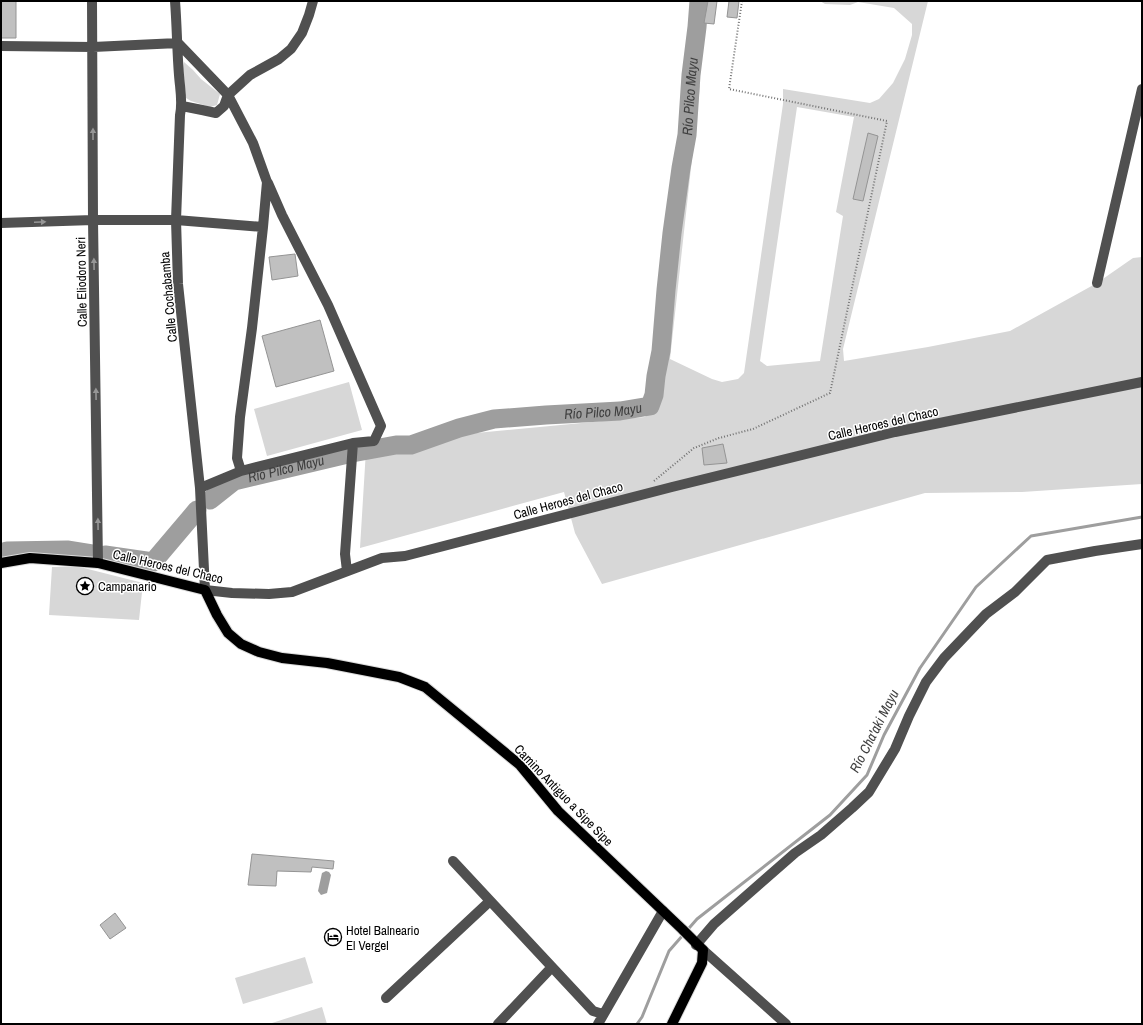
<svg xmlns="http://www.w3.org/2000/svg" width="1143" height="1025" font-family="'Archivo Narrow',sans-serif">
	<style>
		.green { fill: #d7d7d7; fill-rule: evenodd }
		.water { fill: #9e9e9e }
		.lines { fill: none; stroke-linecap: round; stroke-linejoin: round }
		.stream { stroke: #9e9e9e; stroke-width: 3 }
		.river { stroke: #9e9e9e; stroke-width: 19 }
		.building { fill: #c0c0c0; stroke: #949494 }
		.major-casing { stroke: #dbdbdb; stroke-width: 12 }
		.path { stroke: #727272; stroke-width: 2; stroke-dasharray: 1 2; stroke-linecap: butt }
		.minor { stroke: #505050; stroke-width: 10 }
		.major { stroke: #000; stroke-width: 10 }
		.oneway { fill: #969696 }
		.labels { text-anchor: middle; stroke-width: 3; stroke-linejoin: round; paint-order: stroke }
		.street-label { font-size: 13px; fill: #000; stroke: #fff }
		.poi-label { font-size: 13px; fill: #000; stroke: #fff; text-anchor: start }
		.water-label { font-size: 14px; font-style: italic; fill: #3f3f3f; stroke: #fff }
	</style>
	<rect width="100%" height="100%" fill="#fff"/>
	<!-- green -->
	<path class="green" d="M 820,1 L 928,1 L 843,349 L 844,361 L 928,347 L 1010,331 L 1097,283 L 1133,258 L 1142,257 L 1142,484 L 1022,492 L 925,493 L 602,584 L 575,533 L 564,492 L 360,548 L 366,450 L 476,433 L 645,417 L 651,410 L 656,376 L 661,351 L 666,290 L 672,233 L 681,168 L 687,135 L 691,75 L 700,86 L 670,359 L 712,379 L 722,382 L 738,379 L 744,373 L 783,104 L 783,89 L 870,103 L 879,99 L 893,83 L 905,59 L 912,35 L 912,24 L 894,8 L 858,2 L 850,5 L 825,4 ZM 797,107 L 854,117 L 836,212 L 843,216 L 820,361 L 767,366 L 760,361 Z
		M 184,62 L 193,70 L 201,79 L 220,94 L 217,105 L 210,107 L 191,101 L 186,98 L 183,68 Z
		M 349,382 L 362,430 L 267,456 L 254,409 Z
		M 52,567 L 80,567 L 143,583 L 139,620 L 49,615 Z
		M 305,957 L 313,983 L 243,1004 L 235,978 Z
		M 322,1007 L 327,1024 L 273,1024 L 272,1023 Z"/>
	<!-- water -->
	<path class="water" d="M 326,871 L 329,872 L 331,875 L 327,893 L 321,895 L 318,891 L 322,873 Z"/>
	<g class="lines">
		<!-- stream -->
		<path class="stream" d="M 637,1024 L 642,1017 L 669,951 L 697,919 L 830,815 L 867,775 L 884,735 L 920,668 L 976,587 L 1031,536 L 1142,517"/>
		<!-- river -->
		<g class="river">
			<path id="s1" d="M 210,500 L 234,481 L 352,453 L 396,445 L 411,445 L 459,428 L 494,419 L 546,415 L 620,411 L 650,406 L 654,395 L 656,376 L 661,351 L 666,290 L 672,233 L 681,168 L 687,135 L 691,75 L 697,27 L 699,1"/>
			<path d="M 1,553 L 7,551 L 67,550 L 92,554"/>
			<path d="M 105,555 L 153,562 L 197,510"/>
		</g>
	</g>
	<!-- building -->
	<path class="building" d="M 1,1 L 16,1 L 16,38 L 1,38 Z
		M 708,1 L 717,1 L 714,24 L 704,23 Z
		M 729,1 L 739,1 L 737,18 L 727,17 Z
		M 868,133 L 878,136 L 863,201 L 853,199 Z
		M 295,254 L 298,276 L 272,280 L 269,257 Z
		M 320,320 L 334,371 L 276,387 L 262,336 Z
		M 723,444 L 727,463 L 704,465 L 702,448 Z
		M 252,854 L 334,861 L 333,869 L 312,867 L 311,872 L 277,871 L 276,886 L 248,885 Z
		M 115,913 L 126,928 L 110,939 L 100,925 Z"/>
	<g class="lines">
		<!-- major casing -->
		<g class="major-casing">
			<path id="major" d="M 1,563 L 30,558 L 98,563 L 205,590 L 217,615 L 228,633 L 241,644 L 259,652 L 282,658 L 327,663 L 399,677 L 425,687 L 520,765 L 558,811 L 682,929 L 703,950 L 702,963 L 672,1024"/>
		</g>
		<!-- path -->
		<path class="path" d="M 654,481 L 694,448 L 719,438 L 753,429 L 830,393 L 887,121 L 729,89 L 742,1"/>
		<!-- minor -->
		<path class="minor" d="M 92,1 L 93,220 L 98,563
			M 175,1 C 177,26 177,51 179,75 C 180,89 183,102 180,115 L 176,220 L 178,284 L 200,488 L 205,590 L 232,593 L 269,594 L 292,592 L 382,558 L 405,556 L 672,487 L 895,432 L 1142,382
			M 1,46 L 93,47 L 178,43 L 228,95 L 253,143 L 267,182 L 263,227 L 252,328 L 240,417 L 237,458 L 241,471
			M 182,106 L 202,110 L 216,113 L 224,106 L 228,95 L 250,75 L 279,59 L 291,49 L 302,33 L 309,15 L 313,1
			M 1,223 L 93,220 L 176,220 L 263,227
			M 1097,283 L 1142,89
			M 200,488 L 241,471 L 353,443 L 374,441 L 381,426 L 328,305 L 282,215 L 268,183
			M 347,571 L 345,554 L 353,443
			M 453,861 L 593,1011 L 603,1014
			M 696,945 L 714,924 L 795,853 L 821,835 L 852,808 L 869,792 L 895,749 L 909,716 L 926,682 L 944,658 L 986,614 L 1015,592 L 1047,560 L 1095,551 L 1142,544
			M 703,950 L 786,1024
			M 386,998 L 490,901
			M 498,1024 L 552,967
			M 598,1024 L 663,911"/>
		<!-- major -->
		<use href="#major" class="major"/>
	</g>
	<!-- one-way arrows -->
	<defs><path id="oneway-solid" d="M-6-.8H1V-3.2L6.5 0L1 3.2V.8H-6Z"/></defs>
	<g class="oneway">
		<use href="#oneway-solid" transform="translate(93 134) rotate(-90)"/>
		<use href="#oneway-solid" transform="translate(40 222) rotate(-2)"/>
		<use href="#oneway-solid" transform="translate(94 264) rotate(-91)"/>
		<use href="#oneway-solid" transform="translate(96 394) rotate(-91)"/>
		<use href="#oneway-solid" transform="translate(98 524) rotate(-91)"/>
	</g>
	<!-- icons -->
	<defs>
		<g id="sight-ring" transform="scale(0.9)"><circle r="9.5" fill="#fff" stroke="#000" stroke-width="1.5"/><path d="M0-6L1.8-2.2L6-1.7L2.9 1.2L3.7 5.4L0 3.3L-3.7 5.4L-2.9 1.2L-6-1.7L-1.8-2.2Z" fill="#000"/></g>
		<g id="hotel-ring" transform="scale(0.9)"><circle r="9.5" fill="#fff" stroke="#000" stroke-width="1.5"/><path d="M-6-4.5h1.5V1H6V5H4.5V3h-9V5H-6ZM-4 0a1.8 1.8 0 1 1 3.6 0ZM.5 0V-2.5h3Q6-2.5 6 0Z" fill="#000"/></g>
	</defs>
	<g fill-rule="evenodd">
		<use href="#sight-ring" x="85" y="586"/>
		<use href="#hotel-ring" x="333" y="937"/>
	</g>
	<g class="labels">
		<!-- street labels -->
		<g class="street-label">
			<text transform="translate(81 282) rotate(-91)" y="5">Calle Eliodoro Neri</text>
			<text transform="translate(168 297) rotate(-95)" y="5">Calle Cochabamba</text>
			<text transform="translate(883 423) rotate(-13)" y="5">Calle Heroes del Chaco</text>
			<text transform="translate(568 500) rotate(-15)" y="5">Calle Heroes del Chaco</text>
			<text transform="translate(168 566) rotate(13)" y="5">Calle Heroes del Chaco</text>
			<text transform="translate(564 795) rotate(46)" y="5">Camino Antiguo a Sipe Sipe</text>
		</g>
		<!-- poi labels -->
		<g class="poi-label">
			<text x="98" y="591">Campanario</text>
			<text x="346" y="935">Hotel Balneario<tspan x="346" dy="15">El Vergel</tspan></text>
		</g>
		<!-- water labels -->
		<g class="water-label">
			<text dy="5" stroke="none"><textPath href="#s1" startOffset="768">Río Pilco Mayu</textPath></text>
			<text dy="5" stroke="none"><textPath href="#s1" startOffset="408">Río Pilco Mayu</textPath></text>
			<text dy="5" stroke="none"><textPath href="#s1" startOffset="84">Río Pilco Mayu</textPath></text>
			<text transform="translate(874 731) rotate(-63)" y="5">Río Cha'aki Mayu</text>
		</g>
	</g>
	<!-- border -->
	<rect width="1143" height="1025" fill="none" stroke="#000000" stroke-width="4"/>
</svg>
